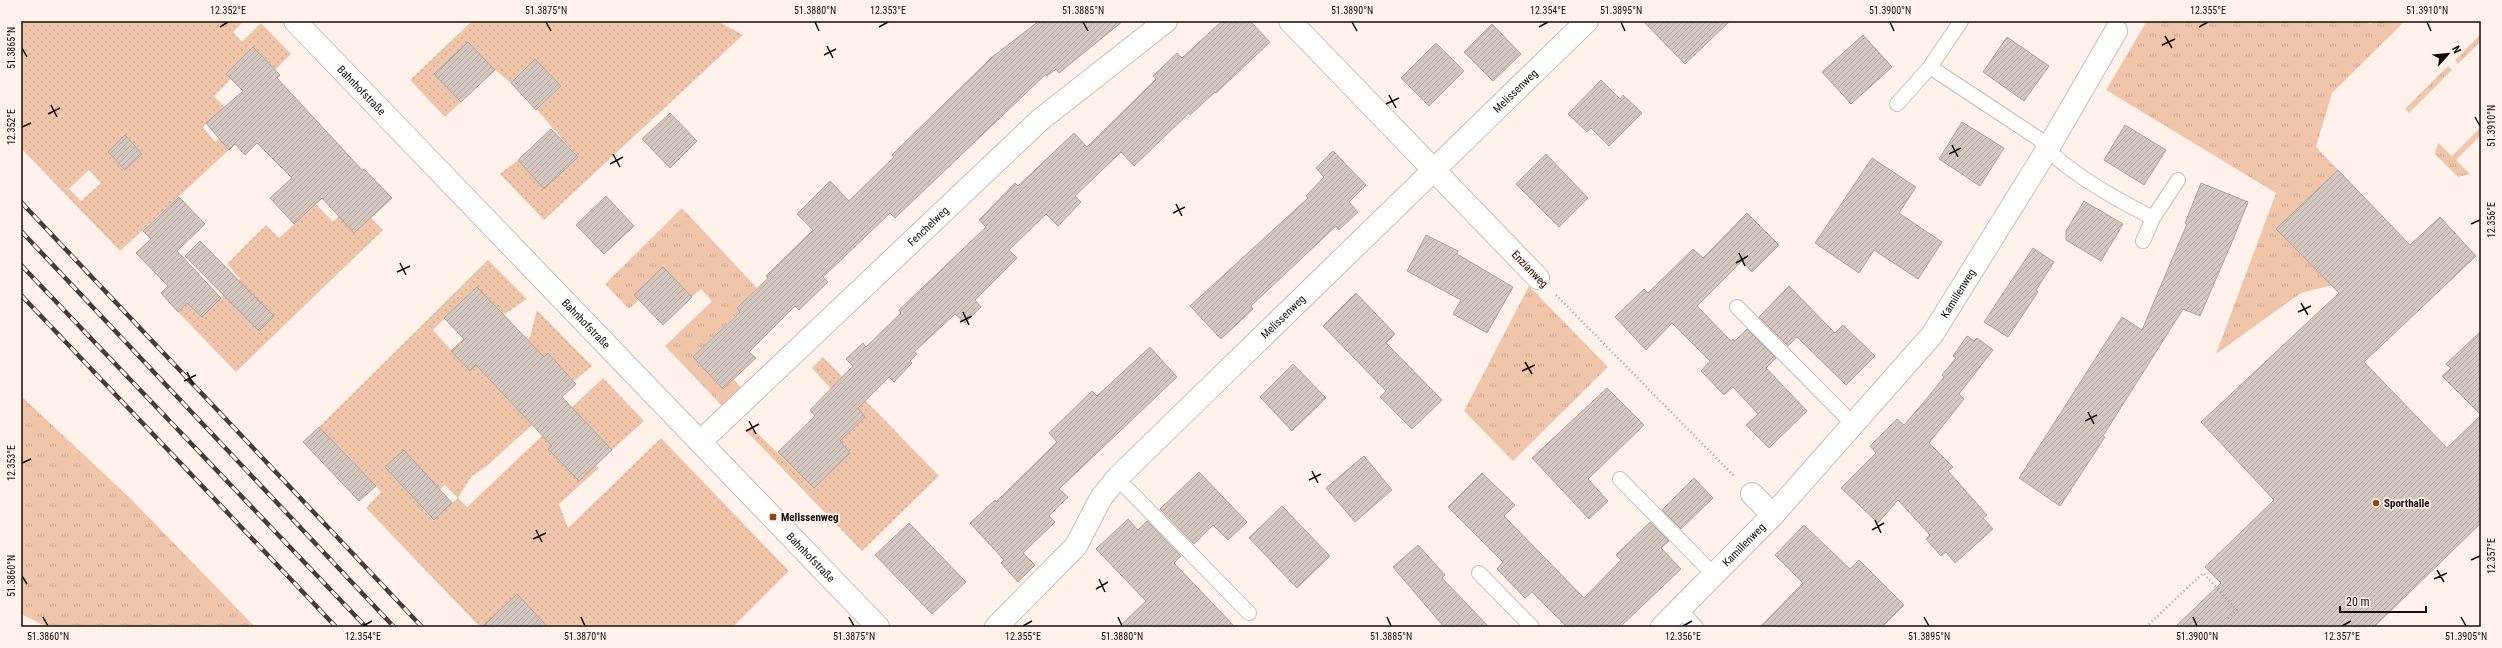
<svg xmlns="http://www.w3.org/2000/svg" width="2502" height="648" font-family="'Roboto Condensed',sans-serif">
	<style>
		.grass { fill: url(#grass-tufts) }
		.garden { fill: url(#garden-dots); fill-rule: evenodd }
		.building { fill: url(#building-hatch); stroke: #afa39c }
		.lines { fill: none; stroke-linecap: round; stroke-linejoin: round }
		.lane-casing { stroke: #c9bdb6; stroke-width: 16 }
		.street-casing { stroke: #c9bdb6; stroke-width: 24 }
		.path { stroke: #a89e99; stroke-width: 2.5; stroke-dasharray: 1 3; stroke-linecap: butt }
		.lane { stroke: #fff; stroke-width: 14 }
		.street { stroke: #fff; stroke-width: 22 }
		.rail-casing { stroke: #423d39; stroke-width: 4.5 }
		.rail { stroke: #fff2eb; stroke-width: 3; stroke-dasharray: 9; stroke-linecap: butt }
		.ticks { fill: none; stroke: #120e0b; stroke-width: 1.5 }
		.poi-dot { fill: #8b4916; stroke: #fff2eb; stroke-width: 1.5 }
		.labels { text-anchor: middle; stroke-width: 3.5; stroke-linejoin: round; paint-order: stroke }
		.street-label { font-size: 11px; fill: #120e0b; stroke: #fff2eb }
		.poi-label { font-size: 11px; font-weight: bold; fill: #120e0b; stroke: #fff2eb; text-anchor: start }
		.neatline { fill: none; stroke: #120e0b; stroke-width: 1.5 }
		.ticks-label { font-size: 10px; text-anchor: middle; fill: #120e0b }
	</style>
	<defs>
		<pattern id="grass-tufts" width="24" height="20" patternUnits="userSpaceOnUse"><rect width="24" height="20" fill="#f1c5aa"/><path d="M3 7l-1-3M5 7V3M7 7l1-3M15 17l-1-3M17 17v-4M19 17l1-3" fill="none" stroke="#cea891"/></pattern>
		<pattern id="garden-dots" width="8" height="8" patternUnits="userSpaceOnUse"><rect width="8" height="8" fill="#f1c5aa"/><path d="M2 2h.1M6 6h.1" fill="none" stroke="#cea891" stroke-width="1.8" stroke-linecap="round"/></pattern>
		<pattern id="building-hatch" width="6" height="6" patternUnits="userSpaceOnUse"><rect width="6" height="6" fill="#d3c7c0"/><path d="M-1 1l2-2M0 6l6-6M5 7l2-2" fill="none" stroke="#b4aaa4"/></pattern>
	</defs>
	<rect width="100%" height="100%" fill="#fff2eb"/>
	<!-- grass -->
	<path class="grass" d="M 2147,21 L 2366,21 L 2370,24 L 2372,21 L 2405,21 L 2332,93 L 2316,147 L 2338,170 L 2294,212 L 2279,232 L 2324,278 L 2358,279 L 2301,293 L 2216,354 L 2276,193 L 2106,90 Z
		M 2481,34 L 2481,41 L 2458,64 L 2455,60 Z
		M 2448,66 L 2452,70 L 2409,113 L 2405,109 Z
		M 2481,127 L 2481,135 L 2456,160 L 2470,174 L 2458,177 L 2435,154 L 2438,143 L 2452,156 Z
		M 682,208 L 757,288 L 737,308 L 740,311 L 693,357 L 723,389 L 734,379 L 742,389 L 723,407 L 665,346 L 712,301 L 701,289 L 692,297 L 663,267 L 634,295 L 639,300 L 629,309 L 605,284 Z
		M 1529,286 L 1608,367 L 1513,461 L 1464,411 Z
		M 21,396 L 131,499 L 255,627 L 47,627 L 21,614 Z"/>
	<!-- garden -->
	<path class="garden" d="M 21,21 L 244,21 L 233,32 L 242,42 L 261,23 L 291,54 L 275,70 L 253,47 L 231,79 L 214,96 L 225,107 L 203,127 L 215,142 L 219,138 L 229,150 L 120,251 L 21,148 ZM 125,136 L 142,154 L 125,170 L 108,152 ZM 89,170 L 101,183 L 81,201 L 69,189 Z
		M 472,21 L 718,21 L 743,35 L 544,220 L 500,174 L 518,160 L 544,188 L 578,157 L 537,110 L 561,86 L 535,59 L 511,83 L 495,70 L 468,42 L 434,74 L 461,102 L 445,117 L 410,80 Z
		M 316,204 L 333,222 L 339,216 L 371,218 L 383,230 L 236,372 L 178,312 L 187,303 L 202,317 L 240,279 L 227,264 L 266,225 L 279,238 Z
		M 488,260 L 527,299 L 503,315 L 477,287 L 433,330 L 470,371 L 481,360 L 499,369 L 530,337 L 537,310 L 592,366 L 574,381 L 548,353 L 504,395 L 532,425 L 488,465 L 471,477 L 458,498 L 467,507 L 603,378 L 644,421 L 612,450 L 582,418 L 549,449 L 579,481 L 596,465 L 599,468 L 559,504 L 568,528 L 661,438 L 789,571 L 733,627 L 480,627 L 366,508 L 381,492 L 319,427 ZM 404,450 L 414,461 L 395,478 L 386,467 ZM 445,485 L 458,498 L 433,521 L 421,507 Z
		M 823,357 L 939,476 L 862,551 L 746,431 L 751,427 L 814,488 L 850,453 L 840,441 L 865,417 L 831,389 L 812,368 Z"/>
	<!-- building -->
	<path class="building" d="M 1039,21 L 1123,21 L 1059,73 L 1056,69 L 1047,76 L 1046,74 L 895,218 L 890,213 L 823,277 L 828,282 L 799,310 L 795,306 L 749,352 L 756,358 L 723,389 L 693,357 L 740,312 L 737,308 L 768,278 L 766,276 L 813,230 L 797,214 L 830,181 L 849,201 L 894,157 L 892,155 L 991,58 Z
		M 1222,21 L 1250,21 L 1270,42 L 1216,93 L 1215,92 L 1190,115 L 1189,113 L 1134,166 L 1121,152 L 1075,196 L 1081,202 L 1058,226 L 1046,214 L 1009,250 L 1017,258 L 975,300 L 981,307 L 965,323 L 955,314 L 914,352 L 917,354 L 910,361 L 912,363 L 894,382 L 889,377 L 858,408 L 865,417 L 840,441 L 850,453 L 814,488 L 778,452 L 815,416 L 810,410 L 853,366 L 846,359 L 863,343 L 866,347 L 901,313 L 899,310 L 986,227 L 979,220 L 1015,183 L 1018,186 L 1074,133 L 1087,147 L 1156,79 L 1153,76 L 1177,53 L 1182,58 Z
		M 1643,21 L 1730,21 L 1685,64 Z
		M 1492,24 L 1521,54 L 1493,81 L 1464,52 Z
		M 1863,35 L 1892,67 L 1851,104 L 1822,72 Z
		M 2007,37 L 2049,66 L 2024,101 L 1983,72 Z
		M 468,42 L 495,70 L 461,102 L 434,74 Z
		M 1436,43 L 1464,71 L 1429,106 L 1401,78 Z
		M 253,47 L 280,75 L 277,78 L 362,170 L 364,169 L 392,198 L 354,233 L 322,198 L 294,224 L 270,198 L 292,178 L 257,143 L 245,155 L 235,144 L 229,150 L 206,123 L 243,91 L 226,74 Z
		M 535,59 L 561,86 L 536,110 L 511,83 Z
		M 1601,80 L 1620,99 L 1623,95 L 1642,113 L 1609,146 L 1591,128 L 1587,132 L 1568,114 Z
		M 670,113 L 697,141 L 670,168 L 642,139 Z
		M 1962,122 L 2004,148 L 1980,186 L 1939,159 Z
		M 2125,125 L 2166,150 L 2144,185 L 2104,160 Z
		M 551,129 L 578,157 L 544,189 L 518,160 Z
		M 125,135 L 142,154 L 125,170 L 108,152 Z
		M 1333,151 L 1366,185 L 1349,202 L 1358,212 L 1339,230 L 1336,226 L 1251,306 L 1253,309 L 1221,339 L 1190,306 L 1308,198 L 1306,196 L 1324,177 L 1316,168 Z
		M 1546,154 L 1588,198 L 1559,227 L 1516,184 Z
		M 1872,158 L 1916,187 L 1899,213 L 1942,242 L 1918,279 L 1874,250 L 1859,273 L 1815,243 Z
		M 2338,170 L 2410,245 L 2440,217 L 2476,256 L 2364,362 L 2447,448 L 2481,415 L 2442,376 L 2451,368 L 2446,364 L 2481,331 L 2481,523 L 2374,627 L 2175,627 L 2221,583 L 2205,567 L 2274,500 L 2201,422 L 2339,293 L 2276,229 Z
		M 2201,183 L 2248,202 L 2232,242 L 2200,316 L 2183,309 L 2103,436 L 2105,437 L 2060,506 L 2019,478 L 2122,317 L 2142,330 L 2187,224 L 2185,223 Z
		M 606,196 L 634,226 L 604,254 L 576,225 Z
		M 179,197 L 205,224 L 177,251 L 221,298 L 202,317 L 187,303 L 178,312 L 161,293 L 168,286 L 136,253 L 151,239 L 143,231 Z
		M 2084,201 L 2123,224 L 2101,261 L 2066,240 L 2066,231 Z
		M 1747,213 L 1779,245 L 1752,272 L 1742,261 L 1697,306 L 1731,341 L 1733,339 L 1735,341 L 1747,329 L 1776,358 L 1766,368 L 1807,411 L 1769,448 L 1746,425 L 1758,414 L 1733,387 L 1724,395 L 1701,371 L 1710,361 L 1672,323 L 1646,350 L 1615,317 L 1644,289 L 1648,293 L 1693,249 L 1703,258 Z
		M 1426,235 L 1458,251 L 1457,254 L 1513,287 L 1487,333 L 1453,314 L 1461,300 L 1407,271 Z
		M 200,241 L 274,316 L 259,331 L 185,256 Z
		M 2033,248 L 2054,262 L 2036,290 L 2038,292 L 2008,337 L 1984,322 Z
		M 663,267 L 692,297 L 663,325 L 634,295 Z
		M 1789,286 L 1835,333 L 1843,325 L 1875,356 L 1846,385 L 1797,337 L 1788,346 L 1759,317 Z
		M 477,287 L 544,357 L 548,353 L 576,384 L 562,397 L 612,450 L 579,481 L 548,449 L 552,446 L 476,365 L 470,371 L 451,351 L 464,339 L 444,318 Z
		M 1356,293 L 1395,334 L 1386,343 L 1442,400 L 1412,429 L 1380,397 L 1386,391 L 1323,326 Z
		M 1967,336 L 1974,341 L 1977,338 L 1993,350 L 1959,394 L 1964,399 L 1929,443 L 1953,467 L 1948,471 L 1987,515 L 1983,518 L 1993,529 L 1955,563 L 1946,552 L 1941,556 L 1926,539 L 1930,535 L 1898,500 L 1878,523 L 1841,488 L 1876,453 L 1870,446 L 1897,419 L 1904,425 L 1924,402 L 1944,377 L 1942,375 L 1956,358 L 1953,356 Z
		M 1150,347 L 1177,377 L 1059,489 L 1068,497 L 1049,516 L 1055,522 L 1023,553 L 1035,565 L 1018,582 L 1001,563 L 1004,560 L 970,523 L 995,500 L 996,502 L 1057,442 L 1049,433 L 1092,391 L 1097,396 Z
		M 1293,364 L 1326,398 L 1292,431 L 1260,397 Z
		M 1607,388 L 1644,425 L 1588,479 L 1608,501 L 1589,519 L 1532,458 Z
		M 319,427 L 376,486 L 359,501 L 303,442 Z
		M 404,450 L 452,503 L 434,520 L 385,467 Z
		M 1364,456 L 1392,490 L 1355,522 L 1326,488 Z
		M 1199,472 L 1247,522 L 1228,540 L 1213,525 L 1194,544 L 1160,509 Z
		M 1482,473 L 1515,505 L 1504,516 L 1584,598 L 1621,560 L 1616,555 L 1650,522 L 1669,541 L 1661,548 L 1681,569 L 1620,627 L 1567,627 L 1532,592 L 1525,598 L 1497,569 L 1503,562 L 1448,507 Z
		M 1694,478 L 1713,498 L 1681,529 L 1662,510 Z
		M 1282,506 L 1330,556 L 1297,588 L 1249,538 Z
		M 1128,519 L 1138,530 L 1147,521 L 1181,556 L 1174,563 L 1235,627 L 1119,627 L 1146,601 L 1096,549 Z
		M 909,523 L 966,582 L 932,614 L 875,555 Z
		M 1804,525 L 1850,569 L 1859,560 L 1904,605 L 1882,627 L 1760,627 L 1803,583 L 1775,555 Z
		M 1418,545 L 1445,575 L 1442,578 L 1489,627 L 1444,627 L 1393,567 Z
		M 517,594 L 548,627 L 482,627 Z"/>
	<g class="lines">
		<!-- lane casing -->
		<g class="lane-casing">
			<path id="lane" d="M 1930,67 L 2039,139 C 2062,170 2118,200 2153,218
				M 1897,104 L 1930,67 L 1961,21
				M 2143,241 L 2153,218 L 2178,180
				M 1737,307 L 1853,424
				M 1117,478 L 1249,613
				M 1620,479 L 1715,576
				M 1479,573 L 1532,627
				M 1680,610 L 1696,627"/>
		</g>
		<!-- street casing -->
		<g class="street-casing">
			<g id="street">
				<path id="s1" d="M 295,21 L 878,627"/>
				<path d="M 1290,21 L 1538,278"/>
				<path id="s2" d="M 700,442 L 1040,120 L 1166,21"/>
				<path d="M 1752,494 L 1773,515"/>
				<path id="s3" d="M 996,627 L 1076,546 L 1101,498 L 1117,478 L 1587,21"/>
				<path id="s4" d="M 1662,627 L 1773,515 L 1932,335 L 2047,150 L 2116,31"/>
			</g>
		</g>
		<!-- path -->
		<path class="path" d="M 1556,295 L 1735,477
			M 2146,627 L 2203,573 L 2237,610 L 2226,620"/>
		<!-- lane -->
		<use href="#lane" class="lane"/>
		<!-- street -->
		<use href="#street" class="street"/>
		<!-- rail casing -->
		<g class="rail-casing">
			<path id="rail" d="M 21,202 L 422,627
				M 21,231 L 394,627
				M 21,265 L 366,627
				M 21,295 L 336,627"/>
		</g>
		<!-- rail -->
		<use href="#rail" class="rail"/>
	</g>
	<!-- ticks -->
	<path class="ticks" d="M 546,22 L 551,31M 815,22 L 819,31M 1083,22 L 1088,31M 1352,22 L 1357,31M 1621,22 L 1625,31M 1890,22 L 1894,31M 2427,22 L 2431,31M 220,27 L 228,22M 879,27 L 888,22M 1539,27 L 1548,22M 2199,27 L 2208,22M 2165,36 L 2172,48M 2162,45 L 2175,39M 827,46 L 833,58M 22,48 L 27,57M 824,55 L 836,49M 1389,95 L 1396,108M 1386,104 L 1399,98M 51,105 L 57,117M 48,114 L 60,108M 2475,117 L 2480,126M 22,127 L 31,123M 1952,145 L 1958,157M 613,154 L 620,167M 1949,154 L 1961,148M 610,164 L 623,157M 1176,204 L 1182,216M 1173,213 L 1185,207M 2471,224 L 2480,220M 1739,253 L 1745,266M 400,263 L 406,275M 1736,263 L 1748,256M 397,272 L 410,266M 2301,303 L 2308,315M 963,312 L 969,325M 2298,312 L 2311,306M 960,322 L 972,316M 1525,362 L 1532,374M 1522,371 L 1535,365M 187,372 L 193,384M 184,381 L 196,375M 2088,412 L 2094,424M 749,421 L 756,434M 2085,421 L 2097,415M 746,431 L 759,424M 22,463 L 31,459M 1312,471 L 1318,483M 1309,480 L 1321,474M 1875,520 L 1881,533M 536,530 L 542,542M 1872,530 L 1884,523M 533,539 L 546,533M 2471,560 L 2480,556M 2437,570 L 2444,582M 22,576 L 27,584M 1099,579 L 1105,592M 2434,579 L 2447,573M 1096,589 L 1108,582M 43,617 L 48,626M 581,617 L 585,626M 849,617 L 854,626M 1118,617 L 1122,626M 1387,617 L 1391,626M 1924,617 L 1929,626M 2193,617 L 2197,626M 2461,617 L 2466,626M 363,626 L 372,621M 1023,626 L 1032,621M 1683,626 L 1692,621M 2342,626 L 2351,621"/>
	<!-- markers -->
	<g class="poi-dot">
		<circle cx="2376" cy="503" r="4"/>
		<rect x="769" y="513" width="8" height="8" rx="2"/>
	</g>
	<g class="labels">
		<!-- street labels -->
		<g class="street-label">
			<text dy="4" stroke="none"><textPath href="#s1" startOffset="96">Bahnhofstraße</textPath></text>
			<text dy="4" stroke="none"><textPath href="#s3" startOffset="749">Melissenweg</textPath></text>
			<text dy="4" stroke="none"><textPath href="#s2" startOffset="314">Fenchelweg</textPath></text>
			<text transform="translate(1530 269) rotate(46)" y="4">Enzianweg</text>
			<text dy="4" stroke="none"><textPath href="#s4" startOffset="447">Kamillenweg</textPath></text>
			<text dy="4" stroke="none"><textPath href="#s3" startOffset="425">Melissenweg</textPath></text>
			<text dy="4" stroke="none"><textPath href="#s1" startOffset="420">Bahnhofstraße</textPath></text>
			<text dy="4" stroke="none"><textPath href="#s4" startOffset="116">Kamillenweg</textPath></text>
			<text dy="4" stroke="none"><textPath href="#s1" startOffset="744">Bahnhofstraße</textPath></text>
		</g>
		<!-- poi labels -->
		<g class="poi-label">
			<text x="2384" y="507">Sporthalle</text>
			<text x="781" y="521">Melissenweg</text>
		</g>
	</g>
	<!-- border -->
	<rect width="2502" height="648" fill="none" stroke="#fff2eb" stroke-width="44"/>
	<!-- north arrow -->
	<g transform="translate(2448 54) rotate(63)" stroke="#fff2eb" stroke-width="3" paint-order="stroke">
	<path d="M0-3L7 15L0 10L-7 15Z" fill="#120e0b"/>
	<text y="-6" font-size="11" font-weight="bold" text-anchor="middle" fill="#120e0b">N</text>
	</g>
	<!-- scale -->
	<path d="M2340 606v6h86v-6" fill="none" stroke="#120e0b" stroke-width="2"/>
	<text x="2346" y="606" font-size="12" fill="#120e0b" stroke="#fff2eb" stroke-width="3" paint-order="stroke">20 m</text>
	<rect x="22" y="22" width="2458" height="604" class="neatline"/>
	<g class="ticks-label">
		<text x="228" y="14">12.352°E</text>
		<text x="546" y="14">51.3875°N</text>
		<text x="815" y="14">51.3880°N</text>
		<text x="888" y="14">12.353°E</text>
		<text x="1083" y="14">51.3885°N</text>
		<text x="1352" y="14">51.3890°N</text>
		<text x="1548" y="14">12.354°E</text>
		<text x="1621" y="14">51.3895°N</text>
		<text x="1890" y="14">51.3900°N</text>
		<text x="2208" y="14">12.355°E</text>
		<text x="2427" y="14">51.3910°N</text>
		<text transform="translate(11 48) rotate(-90)" y="4">51.3865°N</text>
		<text transform="translate(2491 126) rotate(-90)" y="4">51.3910°N</text>
		<text transform="translate(11 127) rotate(-90)" y="4">12.352°E</text>
		<text transform="translate(2491 220) rotate(-90)" y="4">12.356°E</text>
		<text transform="translate(11 463) rotate(-90)" y="4">12.353°E</text>
		<text transform="translate(2491 556) rotate(-90)" y="4">12.357°E</text>
		<text transform="translate(11 576) rotate(-90)" y="4">51.3860°N</text>
		<text x="48" y="640">51.3860°N</text>
		<text x="363" y="640">12.354°E</text>
		<text x="585" y="640">51.3870°N</text>
		<text x="854" y="640">51.3875°N</text>
		<text x="1023" y="640">12.355°E</text>
		<text x="1122" y="640">51.3880°N</text>
		<text x="1391" y="640">51.3885°N</text>
		<text x="1683" y="640">12.356°E</text>
		<text x="1929" y="640">51.3895°N</text>
		<text x="2197" y="640">51.3900°N</text>
		<text x="2342" y="640">12.357°E</text>
		<text x="2466" y="640">51.3905°N</text>
	</g>
</svg>
